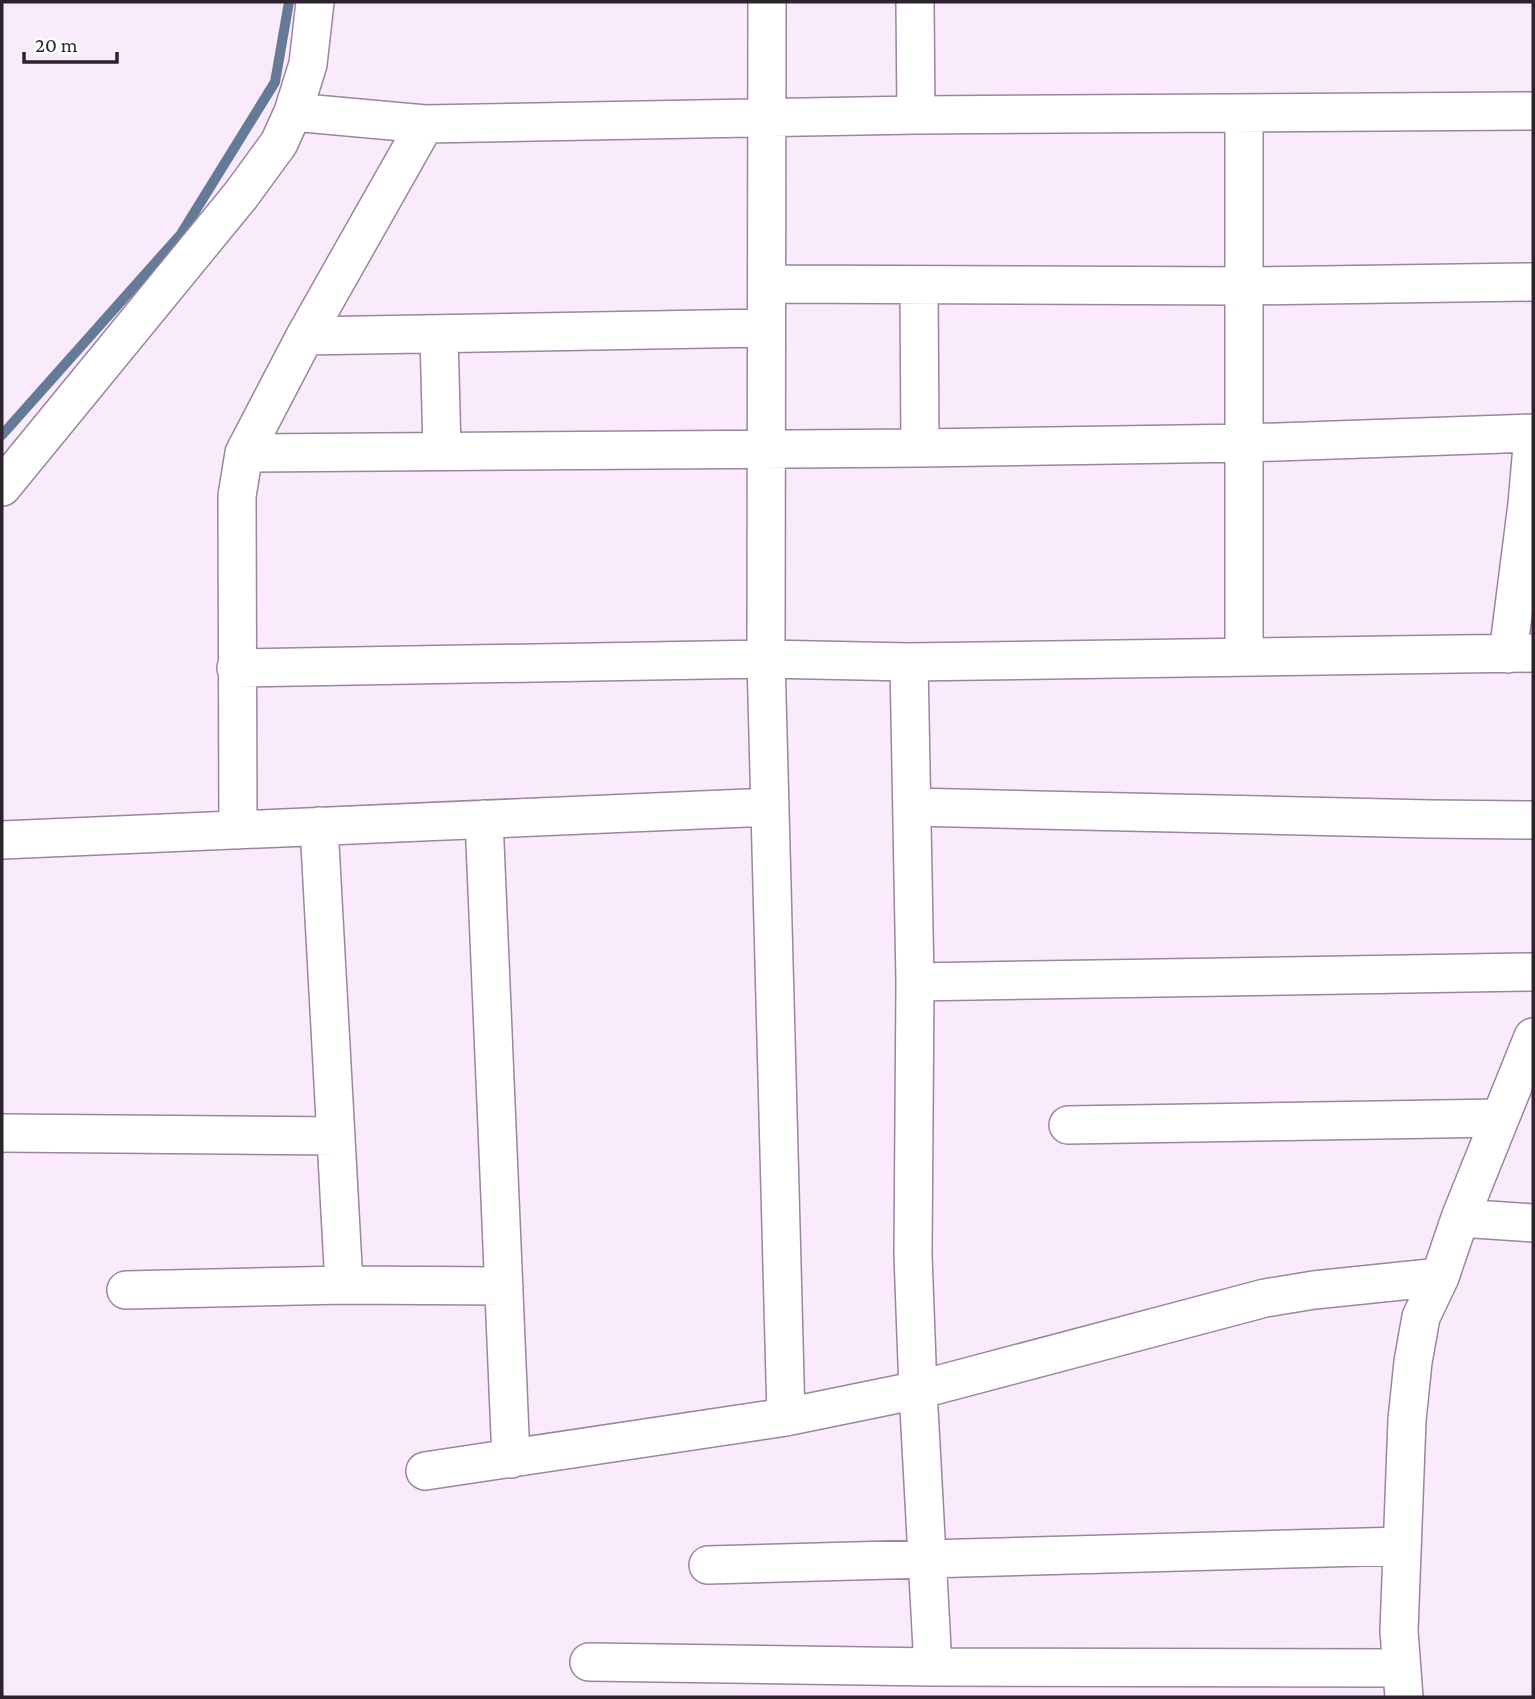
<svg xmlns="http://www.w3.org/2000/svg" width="1535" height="1699" font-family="'Crimson Pro',serif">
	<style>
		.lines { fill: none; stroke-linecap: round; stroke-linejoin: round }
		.stream { stroke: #647a96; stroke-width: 10 }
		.minor-casing { stroke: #9b85a0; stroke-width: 40 }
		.minor { stroke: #fff; stroke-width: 37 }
	</style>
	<rect width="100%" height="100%" fill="#f9ebfc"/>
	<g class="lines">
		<!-- stream -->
		<path class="stream" d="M 2,435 L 181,234 L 275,82 L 289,2"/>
		<!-- minor casing -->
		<g class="minor-casing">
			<path id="minor" d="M 767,2 L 766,659 L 786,1417
				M 915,2 L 916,115
				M 293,112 L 425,124 L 916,115 L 1533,111
				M 767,284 L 1245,286 L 1533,282
				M 919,285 L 920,448
				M 439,334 L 442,451
				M 305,336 L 766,328
				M 244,453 L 920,448 L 1246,443 L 1533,433
				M 2,487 L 241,195 L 279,143 L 293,112 L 308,64 L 315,2
				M 1508,654 L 1527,504 L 1533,435
				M 1244,657 L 1244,114
				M 909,662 L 915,982 L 913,1255 L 918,1390 L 933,1667
				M 236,668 L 766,659 L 909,662 L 1533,653
				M 912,807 L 1430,819 L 1533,820
				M 484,819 L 511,1459
				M 319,826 L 344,1285
				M 238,830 L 237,496 L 244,453 L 305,336 L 425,124
				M 2,840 L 769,807
				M 915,982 L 1533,972
				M 1068,1125 L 1500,1118
				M 2,1133 L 336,1136
				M 1460,1218 L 1533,1223
				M 126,1290 L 344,1285 L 504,1286
				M 425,1471 L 786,1417 L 918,1390 L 1265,1298 L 1314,1290 L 1440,1277
				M 708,1565 L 1402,1546
				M 589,1662 L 933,1667 L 1402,1668
				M 1404,1697 L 1399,1631 L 1407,1420 L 1413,1362 L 1421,1317 L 1440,1277 L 1460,1218 L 1533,1037"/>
		</g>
		<!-- minor -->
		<use href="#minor" class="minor"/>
	</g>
	<!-- border -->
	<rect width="1535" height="1699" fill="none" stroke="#2c232d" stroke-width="7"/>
	<!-- scale -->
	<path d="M24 52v10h93v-10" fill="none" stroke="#2c232d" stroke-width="3.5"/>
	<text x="35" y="52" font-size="21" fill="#2c232d" stroke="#fefefe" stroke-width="5" paint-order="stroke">20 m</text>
</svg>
